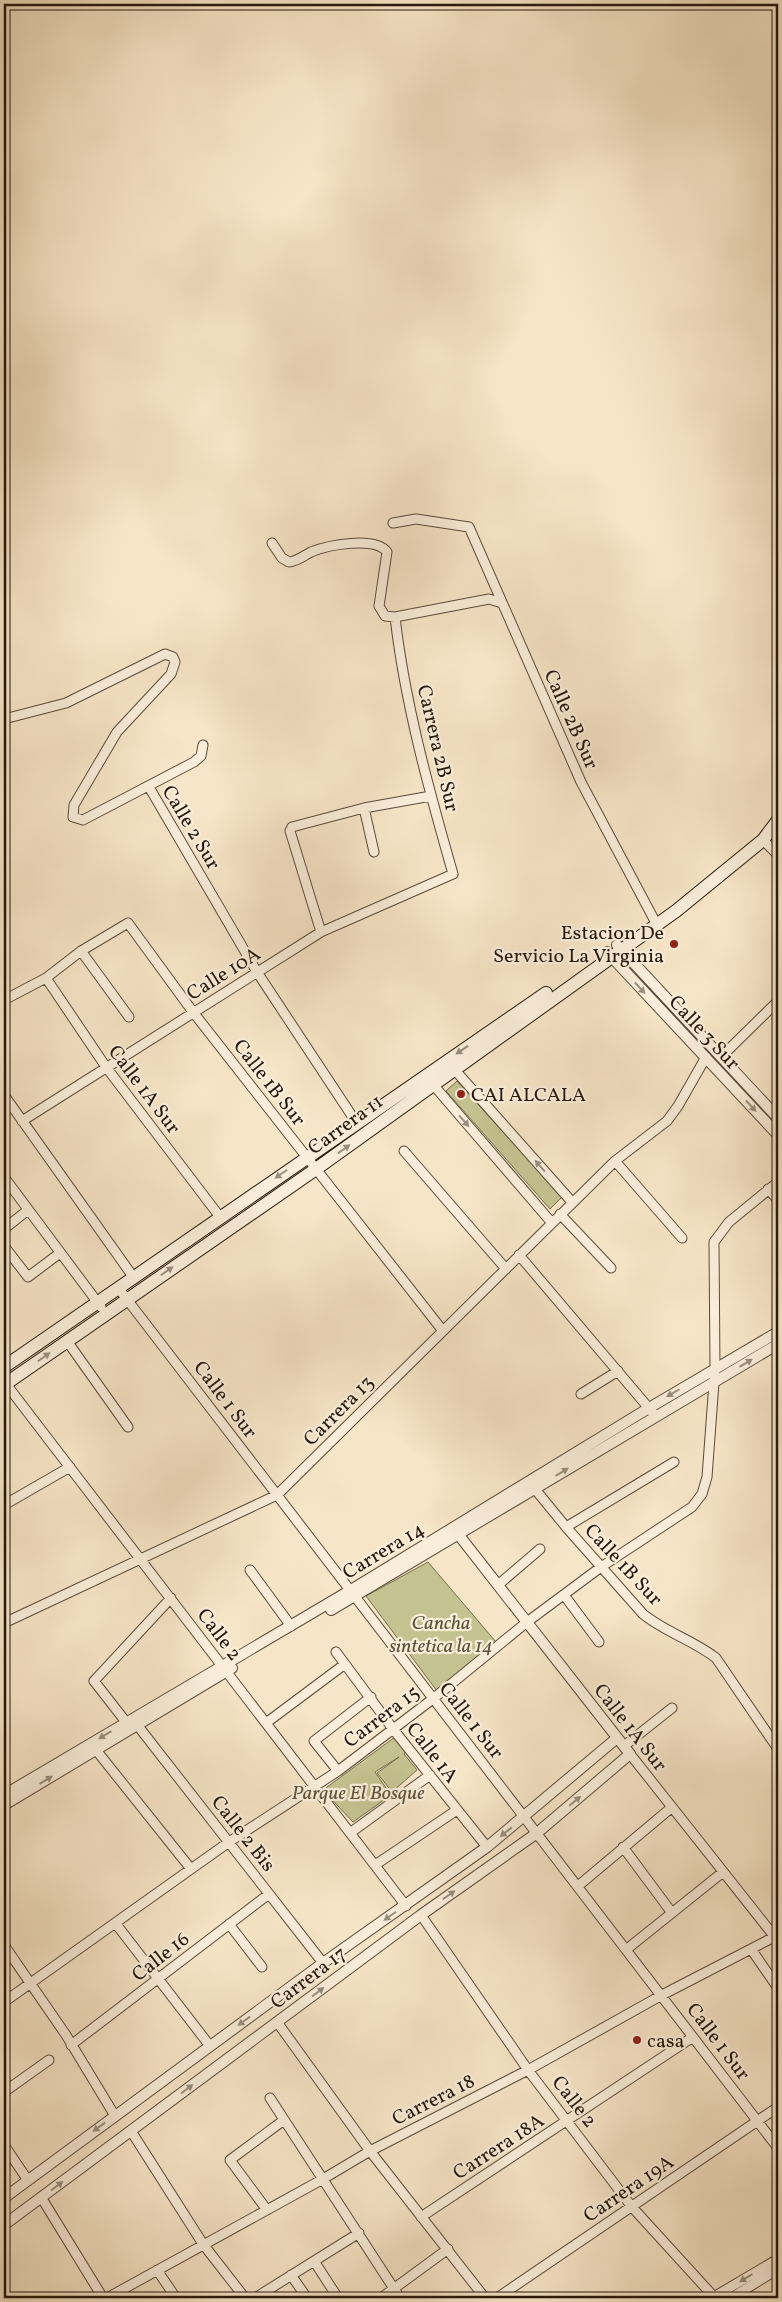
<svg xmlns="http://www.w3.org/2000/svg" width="782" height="2302" font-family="Vollkorn,serif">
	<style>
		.green { fill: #c4c290; stroke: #746d4e }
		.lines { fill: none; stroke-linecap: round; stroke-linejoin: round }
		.minor-casing { stroke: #5a4b3c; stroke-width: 11 }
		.tertiary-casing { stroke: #5a4b3c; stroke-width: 12 }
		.secondary-casing { stroke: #25180d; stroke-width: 14 }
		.minor { stroke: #faeedb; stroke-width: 9 }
		.tertiary { stroke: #faeedb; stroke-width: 10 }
		.secondary { stroke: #faeedb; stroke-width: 12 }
		.oneway { fill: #9a8e7e }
		.poi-dot { fill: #8f2418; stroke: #faeedb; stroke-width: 2 }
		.labels { text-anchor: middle; stroke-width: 4.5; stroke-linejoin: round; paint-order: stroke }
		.street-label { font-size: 20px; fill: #25180d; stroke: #faeedb }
		.poi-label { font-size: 20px; fill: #25180d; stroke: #faeedb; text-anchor: start }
		.park-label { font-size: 20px; font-style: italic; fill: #5d543b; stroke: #faeedb }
	</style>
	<rect width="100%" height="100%" fill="#f7e5c7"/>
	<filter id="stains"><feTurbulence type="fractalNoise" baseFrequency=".004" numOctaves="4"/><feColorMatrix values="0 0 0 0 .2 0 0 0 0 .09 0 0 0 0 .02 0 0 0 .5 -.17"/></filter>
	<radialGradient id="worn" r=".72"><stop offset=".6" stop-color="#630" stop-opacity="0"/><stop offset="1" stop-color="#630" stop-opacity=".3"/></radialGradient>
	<!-- green -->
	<path class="green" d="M 457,1081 L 562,1197 L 550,1209 L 446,1091 Z
		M 428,1562 L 496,1642 L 437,1691 L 366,1596 Z
		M 395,1737 L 406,1751 L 404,1754 L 417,1770 L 392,1792 L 377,1773 L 399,1757 L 375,1772 L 391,1795 L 353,1822 L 323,1790 Z"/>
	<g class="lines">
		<!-- minor casing -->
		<g class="minor-casing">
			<path id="minor" d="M 393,523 L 416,519 L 469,527 L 581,782 L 657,925
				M 272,543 L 282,558 L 289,562 C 298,561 303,556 311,552 C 328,545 375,536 387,552 L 379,606 L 385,616 L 395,617 L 489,599 L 502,603
				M 4,719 L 66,703 L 165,654 L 173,657 L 175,662 L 171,674 L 117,732 L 74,805 L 73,817 L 83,820 L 194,762 L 201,756 L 203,745
				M 149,787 L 257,972 L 356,1122
				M 364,808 L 374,852
				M 763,840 L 778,855
				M 321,932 L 290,831 L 292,827 L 364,808 L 431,796
				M 81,951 L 129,1017
				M 46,978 L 106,1067 L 220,1217
				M 4,1000 L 46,978 L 81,951 L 128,923 L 193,1012 L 443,1331
				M 721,1057 L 778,1001
				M 454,1069 L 572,1202
				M 430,1081 L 552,1223
				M 4,1095 L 134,1278
				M 22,1121 L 321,932 L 453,874 C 429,790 405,704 395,617
				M 404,1151 L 506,1269
				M 615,1161 L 682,1238
				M 4,1177 L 101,1307
				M 768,1189 L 778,1200
				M 560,1214 L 611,1268
				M 4,1229 L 28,1210
				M 4,1246 L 28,1277 L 60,1253
				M 519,1255 L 653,1413
				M 119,1289 L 778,2148
				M 67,1341 L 128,1427
				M 6,1384 L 406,1906
				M 581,1394 L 618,1371
				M 530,1483 L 566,1527 L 643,1614 C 665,1632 693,1640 716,1658 L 778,1749
				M 4,1505 L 70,1467
				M 566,1527 L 674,1462
				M 250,1570 L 291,1626
				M 498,1585 L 540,1549
				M 564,1595 L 599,1642
				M 4,1623 L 277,1495 L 615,1161 L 667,1121 L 678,1106 L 706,1057
				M 336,1652 L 393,1729 L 487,1847
				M 126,1722 L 94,1681 L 171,1598
				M 266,1723 L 345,1664
				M 138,1726 L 323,1963
				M 624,1746 L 672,1708
				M 96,1750 L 191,1869
				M 630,1754 L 778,1941
				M 338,1771 L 314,1741 L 371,1697
				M 350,1833 L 430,1775
				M 623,1847 L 672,1913
				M 375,1865 L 457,1810
				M 578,1886 L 671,1808
				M 421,1915 L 528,2070 L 632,2207 L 715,2298
				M 116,1924 L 210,2046
				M 229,1924 L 262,1967
				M 4,1945 L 66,2035 L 115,2116
				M 627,1949 L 723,1872
				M 751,1949 L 778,1988
				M 4,2002 L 229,1842 L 338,1771 L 434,1698 L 527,1622 L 601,1567 L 692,1507 L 702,1494 L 707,1477 L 715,1369 L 714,1242 L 729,1222 L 778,1182
				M 277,2022 L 370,2151 L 485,2298
				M 71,2045 L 269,1894
				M 4,2092 L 49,2060
				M 270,2098 L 400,2298
				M 131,2131 L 203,2244 L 245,2298
				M 4,2145 L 27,2179
				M 41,2197 L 103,2298
				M 267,2210 L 230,2160 L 284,2120
				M 421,2217 L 693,2037
				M 314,2261 L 338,2298
				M 157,2270 L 176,2298
				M 291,2275 L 307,2298
				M 107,2298 L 323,2179 L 370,2151 L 528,2070 L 662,1995 L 778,1935
				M 255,2298 L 359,2233
				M 381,2298 L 448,2249
				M 497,2298 L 778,2107
				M 712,2298 L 778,2259
				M 731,2298 L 778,2269"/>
		</g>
		<!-- tertiary casing -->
		<g class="tertiary-casing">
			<path id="tertiary" d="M 617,945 L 778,1118
				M 607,952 L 778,1135
				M 331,1610 L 778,1344
				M 4,1795 L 351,1590 L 649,1408 L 778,1332
				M 4,1805 L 232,1668
				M 4,2198 L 323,1963 L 487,1847 L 617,1738
				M 4,2225 L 421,1915 L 537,1833 L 630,1754 L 458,1534"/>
		</g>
		<!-- secondary casing -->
		<g class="secondary-casing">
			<path id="secondary" d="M 4,1367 C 185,1244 364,1117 546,993
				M 4,1385 L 316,1169 L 676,911 L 763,840 L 778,820"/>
		</g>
		<!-- minor -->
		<use href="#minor" class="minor"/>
		<!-- tertiary -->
		<use href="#tertiary" class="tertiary"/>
		<!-- secondary -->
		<use href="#secondary" class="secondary"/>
	</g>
	<!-- one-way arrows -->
	<defs><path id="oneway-solid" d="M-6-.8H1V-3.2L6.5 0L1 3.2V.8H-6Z" transform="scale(1.25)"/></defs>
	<g class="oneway">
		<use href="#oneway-solid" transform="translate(640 988) rotate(47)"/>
		<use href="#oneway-solid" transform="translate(462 1050) rotate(146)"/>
		<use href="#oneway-solid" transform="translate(751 1106) rotate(47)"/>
		<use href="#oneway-solid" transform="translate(464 1121) rotate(49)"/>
		<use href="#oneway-solid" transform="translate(344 1149) rotate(-36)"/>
		<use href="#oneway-solid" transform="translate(540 1166) rotate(-131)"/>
		<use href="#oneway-solid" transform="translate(281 1174) rotate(145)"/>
		<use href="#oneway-solid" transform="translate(167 1271) rotate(-35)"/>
		<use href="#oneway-solid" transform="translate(44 1357) rotate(-35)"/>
		<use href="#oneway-solid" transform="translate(746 1363) rotate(-31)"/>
		<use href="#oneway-solid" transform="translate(673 1393) rotate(150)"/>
		<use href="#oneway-solid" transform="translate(562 1472) rotate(-31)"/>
		<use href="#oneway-solid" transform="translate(105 1735) rotate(149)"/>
		<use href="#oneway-solid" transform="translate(46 1780) rotate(-31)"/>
		<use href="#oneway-solid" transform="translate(575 1801) rotate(-40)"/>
		<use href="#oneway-solid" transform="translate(506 1832) rotate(142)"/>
		<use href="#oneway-solid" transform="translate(449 1895) rotate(-35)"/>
		<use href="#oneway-solid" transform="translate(390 1916) rotate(145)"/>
		<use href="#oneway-solid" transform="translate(318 1992) rotate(-37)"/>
		<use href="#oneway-solid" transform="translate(244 2021) rotate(144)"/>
		<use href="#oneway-solid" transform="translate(187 2089) rotate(-37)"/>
		<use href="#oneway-solid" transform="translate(99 2127) rotate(144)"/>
		<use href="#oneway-solid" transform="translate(57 2186) rotate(-37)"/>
		<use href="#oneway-solid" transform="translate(746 2278) rotate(149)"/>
	</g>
	<!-- markers -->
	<g class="poi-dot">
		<circle cx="674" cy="944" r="5"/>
		<circle cx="461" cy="1094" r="5"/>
		<circle cx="637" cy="2040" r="5"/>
	</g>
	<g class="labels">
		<!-- street labels -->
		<g class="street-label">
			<text transform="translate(572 719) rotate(66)" y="7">Calle 2B Sur</text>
			<text transform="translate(439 748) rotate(77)" y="7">Carrera 2B Sur</text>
			<text transform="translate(192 827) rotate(59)" y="7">Calle 2 Sur</text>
			<text transform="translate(223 973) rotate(-32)" y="7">Calle 10A</text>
			<text transform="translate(705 1032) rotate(47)" y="7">Calle 3 Sur</text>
			<text transform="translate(270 1082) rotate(52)" y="7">Calle 1B Sur</text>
			<text transform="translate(145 1089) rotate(53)" y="7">Calle 1A Sur</text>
			<text transform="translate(345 1124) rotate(-36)" y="7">Carrera 11</text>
			<text transform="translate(226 1399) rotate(53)" y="7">Calle 1 Sur</text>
			<text transform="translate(338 1410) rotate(-45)" y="7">Carrera 13</text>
			<text transform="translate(383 1550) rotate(-31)" y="7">Carrera 14</text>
			<text transform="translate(624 1564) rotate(47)" y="7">Calle 1B Sur</text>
			<text transform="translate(220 1634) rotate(53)" y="7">Calle 2</text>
			<text transform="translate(381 1716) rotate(-37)" y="7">Carrera 15</text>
			<text transform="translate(472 1720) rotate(52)" y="7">Calle 1 Sur</text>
			<text transform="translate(631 1727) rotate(52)" y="7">Calle 1A Sur</text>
			<text transform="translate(433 1752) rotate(52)" y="7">Calle 1A</text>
			<text transform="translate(244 1833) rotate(52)" y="7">Calle 2 Bis</text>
			<text transform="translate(160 1956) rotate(-38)" y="7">Calle 16</text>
			<text transform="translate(308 1977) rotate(-37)" y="7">Carrera 17</text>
			<text transform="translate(719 2041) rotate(53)" y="7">Calle 1 Sur</text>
			<text transform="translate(433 2099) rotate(-27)" y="7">Carrera 18</text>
			<text transform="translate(575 2101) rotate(52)" y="7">Calle 2</text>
			<text transform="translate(498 2146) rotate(-33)" y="7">Carrera 18A</text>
			<text transform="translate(628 2188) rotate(-34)" y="7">Carrera 19A</text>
		</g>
		<!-- poi labels -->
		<g class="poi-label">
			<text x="664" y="939" text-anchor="end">Estacion De<tspan x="664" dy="23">Servicio La Virginia</tspan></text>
			<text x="471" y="1101">CAI ALCALA</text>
			<text x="647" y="2047">casa</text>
		</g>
		<!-- park labels -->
		<g class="park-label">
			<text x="441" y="1629">Cancha<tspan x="441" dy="23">sintetica la 14</tspan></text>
			<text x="358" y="1799">Parque El Bosque</text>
		</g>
	</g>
	<!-- margin -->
	<rect width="782" height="2302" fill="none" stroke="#f7e5c7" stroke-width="20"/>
	<rect x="5" y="5" width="772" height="2292" fill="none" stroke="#25180d" stroke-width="2.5"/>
	<rect x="10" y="10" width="762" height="2282" fill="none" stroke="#25180d"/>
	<rect width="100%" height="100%" filter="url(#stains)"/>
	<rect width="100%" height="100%" fill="url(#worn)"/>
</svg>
